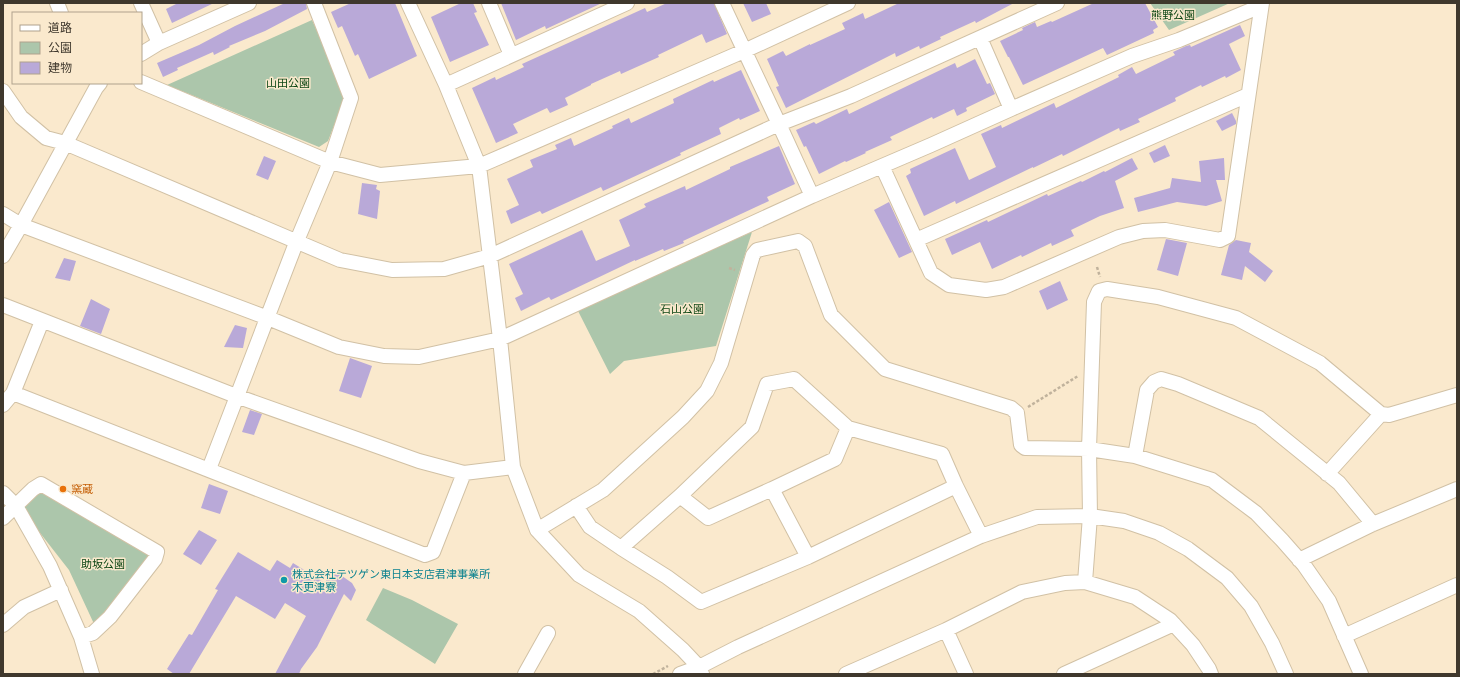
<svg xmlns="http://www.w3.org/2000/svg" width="1460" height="677" font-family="'Work Sans','Noto Sans JP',sans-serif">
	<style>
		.green { fill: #acc6ab }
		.building { fill: #b9a9d8 }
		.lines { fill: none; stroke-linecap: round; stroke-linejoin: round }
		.minor-casing { stroke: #d1c1a5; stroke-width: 16 }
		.path { stroke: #c0b29c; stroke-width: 2.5; stroke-dasharray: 3 2; stroke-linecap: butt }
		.minor { stroke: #fff; stroke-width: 14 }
		.food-dot { fill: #e8710a; stroke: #fae9cd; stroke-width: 1.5 }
		.culture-dot { fill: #0f9aa8; stroke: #fae9cd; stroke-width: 1.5 }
		.labels { text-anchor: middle; stroke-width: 3; stroke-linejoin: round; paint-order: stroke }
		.park-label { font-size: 11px; fill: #0d4614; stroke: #fae9cd }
		.food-label { font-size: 11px; fill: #c56008; stroke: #fae9cd; text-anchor: start }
		.culture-label { font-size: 11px; fill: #0d838f; stroke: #fae9cd; text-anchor: start }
	</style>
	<rect width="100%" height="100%" fill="#fae9cd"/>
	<!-- green -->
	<path class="green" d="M 1150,3 L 1230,3 L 1169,30 Z
		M 312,20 L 346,95 L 328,141 L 319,147 L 167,85 Z
		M 752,232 L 716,346 L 624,361 L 610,374 L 577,309 Z
		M 41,487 L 152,553 L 95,626 L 69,570 L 19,506 Z
		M 383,588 L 412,600 L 458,624 L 435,664 L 366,620 Z"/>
	<!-- building -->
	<path class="building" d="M 178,3 L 214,3 L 172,23 L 166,9 Z
		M 285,3 L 306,3 L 307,9 L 265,31 L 229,46 L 230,47 L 214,55 L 213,52 L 177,68 L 178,70 L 163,77 L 157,63 L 199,45 L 235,26 Z
		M 351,3 L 395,3 L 417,56 L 369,79 L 358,54 L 355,56 L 342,26 L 338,28 L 331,12 Z
		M 461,3 L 473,3 L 477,12 L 474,13 L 489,45 L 450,62 L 431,17 Z
		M 501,3 L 602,3 L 546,29 L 545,26 L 516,40 Z
		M 667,3 L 714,3 L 727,34 L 706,43 L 702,34 L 658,55 L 659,57 L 621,74 L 620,71 L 591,84 L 591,85 L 565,98 L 568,105 L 550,113 L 547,108 L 513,124 L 518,133 L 496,143 L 472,88 L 495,77 L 496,80 L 524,67 L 522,64 L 645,8 L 647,12 Z
		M 743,3 L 766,3 L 771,14 L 752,22 Z
		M 899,3 L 1014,3 L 976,23 L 975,21 L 940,37 L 941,39 L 920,49 L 919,46 L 896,57 L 895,53 L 786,108 L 776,87 L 779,86 L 767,59 L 783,51 L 786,56 L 810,44 L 810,45 L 845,29 L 842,23 L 863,13 L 865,19 Z
		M 1094,3 L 1145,3 L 1158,27 L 1153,30 L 1154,33 L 1107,55 L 1103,48 L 1023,85 L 1009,57 L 1008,57 L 1000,41 L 1023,30 L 1022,28 L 1035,22 L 1037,27 L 1051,21 L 1052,22 Z
		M 1240,25 L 1245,36 L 1229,44 L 1241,70 L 1226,78 L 1225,76 L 1202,87 L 1201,85 L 1175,98 L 1176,101 L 1138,119 L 1140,122 L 1120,131 L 1119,128 L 1063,156 L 1062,154 L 1033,168 L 1033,167 L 956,204 L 955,201 L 924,216 L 906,176 L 911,173 L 910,169 L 955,148 L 969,180 L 996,167 L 981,134 L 1001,125 L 1002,128 L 1054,103 L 1056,108 L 1119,77 L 1118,75 L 1132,67 L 1136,74 L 1175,55 L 1173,52 L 1186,46 L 1190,45 L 1191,47 Z
		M 975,59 L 987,84 L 990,83 L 995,94 L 966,108 L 967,111 L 957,116 L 954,109 L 933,119 L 932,117 L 890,137 L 892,140 L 865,152 L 866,153 L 846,162 L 845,161 L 819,174 L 806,146 L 804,147 L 796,130 L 814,122 L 816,124 L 847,109 L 849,114 L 955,63 L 957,68 Z
		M 741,70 L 760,111 L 740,120 L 739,118 L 719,128 L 721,134 L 680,153 L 681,155 L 603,191 L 601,187 L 542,214 L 540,211 L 511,224 L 506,211 L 519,205 L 507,179 L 533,167 L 530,160 L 557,149 L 555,145 L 571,138 L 574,146 L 613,128 L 612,126 L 629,118 L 631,123 L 674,103 L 673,99 L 713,80 L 714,82 Z
		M 1232,113 L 1236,121 L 1236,124 L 1222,131 L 1216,121 Z
		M 1165,145 L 1170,156 L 1154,163 L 1149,153 Z
		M 779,146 L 795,184 L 767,197 L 769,201 L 683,241 L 684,243 L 664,251 L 663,249 L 635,261 L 635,260 L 551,300 L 549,297 L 521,311 L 515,298 L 523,294 L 509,264 L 582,230 L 596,261 L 630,246 L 619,220 L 646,207 L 644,204 L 685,186 L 686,190 L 730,169 L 730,167 Z
		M 264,156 L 276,161 L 268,180 L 256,175 Z
		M 1132,158 L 1138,169 L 1115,181 L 1124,208 L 1100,216 L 1071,230 L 1074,236 L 1052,246 L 1051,243 L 1022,257 L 1021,255 L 992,269 L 980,242 L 952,255 L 945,239 L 987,220 L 988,222 L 1047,194 L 1048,196 L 1081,181 L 1082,182 L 1104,171 L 1105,172 Z
		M 1224,158 L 1225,180 L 1216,180 L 1222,201 L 1206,206 L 1177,202 L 1138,212 L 1134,198 L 1170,188 L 1172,178 L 1201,182 L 1199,161 Z
		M 362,183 L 377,185 L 376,189 L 380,191 L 377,219 L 358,214 Z
		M 889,202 L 912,252 L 899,258 L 874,210 Z
		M 1166,239 L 1187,243 L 1178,276 L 1157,270 Z
		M 1236,240 L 1251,243 L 1249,252 L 1273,271 L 1265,282 L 1245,266 L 1242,280 L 1221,275 L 1229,245 Z
		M 64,258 L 76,261 L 70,281 L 55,278 Z
		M 1060,281 L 1068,300 L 1047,310 L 1039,291 Z
		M 91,299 L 110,309 L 101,334 L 80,326 Z
		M 235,325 L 247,328 L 243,348 L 224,347 Z
		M 350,358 L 372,366 L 361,398 L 339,391 Z
		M 250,410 L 262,414 L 254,435 L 242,432 Z
		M 209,484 L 228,491 L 220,514 L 201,508 Z
		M 199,530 L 217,540 L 201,565 L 183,554 Z
		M 238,552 L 270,571 L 277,560 L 290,568 L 293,563 L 325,583 L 332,569 L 352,583 L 356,590 L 351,601 L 344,594 L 317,647 L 301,669 L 299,674 L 275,674 L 306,616 L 285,603 L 275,619 L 236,596 L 189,674 L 174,674 L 167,669 L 189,634 L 192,635 L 218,590 L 215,589 Z"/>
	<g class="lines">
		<!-- minor casing -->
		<g class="minor-casing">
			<path id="minor" d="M 57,3 L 61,13
				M 141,3 L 159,43
				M 408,3 L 446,85 L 479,166 L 500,339 L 513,467 L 537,530 L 579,575 L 639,611 L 683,650 L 699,667 L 702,674
				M 489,3 L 511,55
				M 722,3 L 779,124 L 812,196
				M 980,38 L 1011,109
				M 141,54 L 159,43 L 249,3
				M 141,82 L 330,162 L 380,175 L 479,166 L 744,51 L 848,3
				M 446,85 L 627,3
				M 3,91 L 21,117 L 46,138 L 65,143 L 340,260 L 392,270 L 444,269 L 490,256 L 779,124 L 851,96 L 1057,3
				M 882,166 L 931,273 L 949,285 L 986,290 L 1004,287 L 1119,237 L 1143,231 L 1165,230 L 1220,240 L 1228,236 L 1262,3
				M 3,214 L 21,225 L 268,318 L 339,347 L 384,356 L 419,357 L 500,339 L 812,196 L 931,145 L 1011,109 L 1132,56 L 1179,40 L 1261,6
				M 916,240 L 1248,95
				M 3,256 L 21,225 L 96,88 L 100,83
				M 3,305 L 236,396 L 419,461 L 464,473 L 513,467
				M 13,393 L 425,555 L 433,552 L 464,473
				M 3,405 L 13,393 L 42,321
				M 1135,456 L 1147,390 L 1154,382 L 1161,379 L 1178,384 L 1259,418 L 1339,483 L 1373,524
				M 209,469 L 296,243 L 330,162 L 351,98 L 314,3
				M 1327,474 L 1381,414
				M 772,489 L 835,459 L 848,428
				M 3,493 L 16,506 L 50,566 L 81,637 L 92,674
				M 680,496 L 708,518 L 772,489 L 808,557
				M 576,506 L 590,527 L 621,548 L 680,496 L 752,427 L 767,384 L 794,379 L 848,428 L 942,454 L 956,486 L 981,536
				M 3,518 L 33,489 L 41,484 L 157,552 L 155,559 L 110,617 L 93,633 L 81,637
				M 537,530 L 603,490 L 683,417 L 707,391 L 721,363 L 753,255 L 757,250 L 798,241 L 805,246 L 831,315 L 885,369 L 1011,408 L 1017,413 L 1021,445 L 1025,448 L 1089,449 L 1135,456 L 1212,480 L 1256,513 L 1282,540 L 1304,565 L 1329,601 L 1361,674
				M 621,548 L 667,577 L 701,602 L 808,557 L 956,486
				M 1299,560 L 1373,524 L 1457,489
				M 1085,582 L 1090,516 L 1089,449 L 1094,302 L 1099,291 L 1107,289 L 1158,297 L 1236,318 L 1320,363 L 1381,414 L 1389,415 L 1457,395
				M 3,625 L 24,607 L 61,590
				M 946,630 L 966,674
				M 1344,636 L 1457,585
				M 525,674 L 548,633
				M 680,674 L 699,667 L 738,647 L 981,536 L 1037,517 L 1090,516 L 1124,521 L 1159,533 L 1188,549 L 1227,578 L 1251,606 L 1272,643 L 1286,674
				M 846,674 L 946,630 L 1022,592 L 1065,583 L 1085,582 L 1135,597 L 1170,620 L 1193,645 L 1209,669 L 1211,674
				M 1064,674 L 1174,624"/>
		</g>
		<!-- path -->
		<path class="path" d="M 1097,267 L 1100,277
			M 729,268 L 735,270
			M 1028,407 L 1078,376
			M 653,674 L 668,666"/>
		<!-- minor -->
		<use href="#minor" class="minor"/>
	</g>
	<!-- markers -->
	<circle class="food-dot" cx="63" cy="489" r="4"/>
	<circle class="culture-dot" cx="284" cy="580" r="4"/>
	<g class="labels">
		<!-- park labels -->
		<g class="park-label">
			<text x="1173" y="19">熊野公園</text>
			<text x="288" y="87">山田公園</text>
			<text x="682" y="313">石山公園</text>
			<text x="103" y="568">助坂公園</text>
		</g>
		<!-- food labels -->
		<g class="food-label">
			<text x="71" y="493">窯蔵</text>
		</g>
		<!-- culture labels -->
		<g class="culture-label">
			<text x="292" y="578">株式会社テツゲン東日本支店君津事業所<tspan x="292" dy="13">木更津寮</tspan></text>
		</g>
	</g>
	<!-- border -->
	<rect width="1460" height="677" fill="none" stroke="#3f382d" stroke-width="8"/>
	<!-- legend -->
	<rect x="12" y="12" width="130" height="72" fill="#fae9cd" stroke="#afa28d"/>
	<rect x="20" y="25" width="20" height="6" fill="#ffffff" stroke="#afa28d"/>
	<text x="48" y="32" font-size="12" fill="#3f382d">道路</text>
	<rect x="20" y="42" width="20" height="12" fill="#acc6ab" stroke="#afa28d"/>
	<text x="48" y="52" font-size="12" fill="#3f382d">公園</text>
	<rect x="20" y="62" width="20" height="12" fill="#b9a9d8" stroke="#afa28d"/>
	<text x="48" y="72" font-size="12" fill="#3f382d">建物</text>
</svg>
